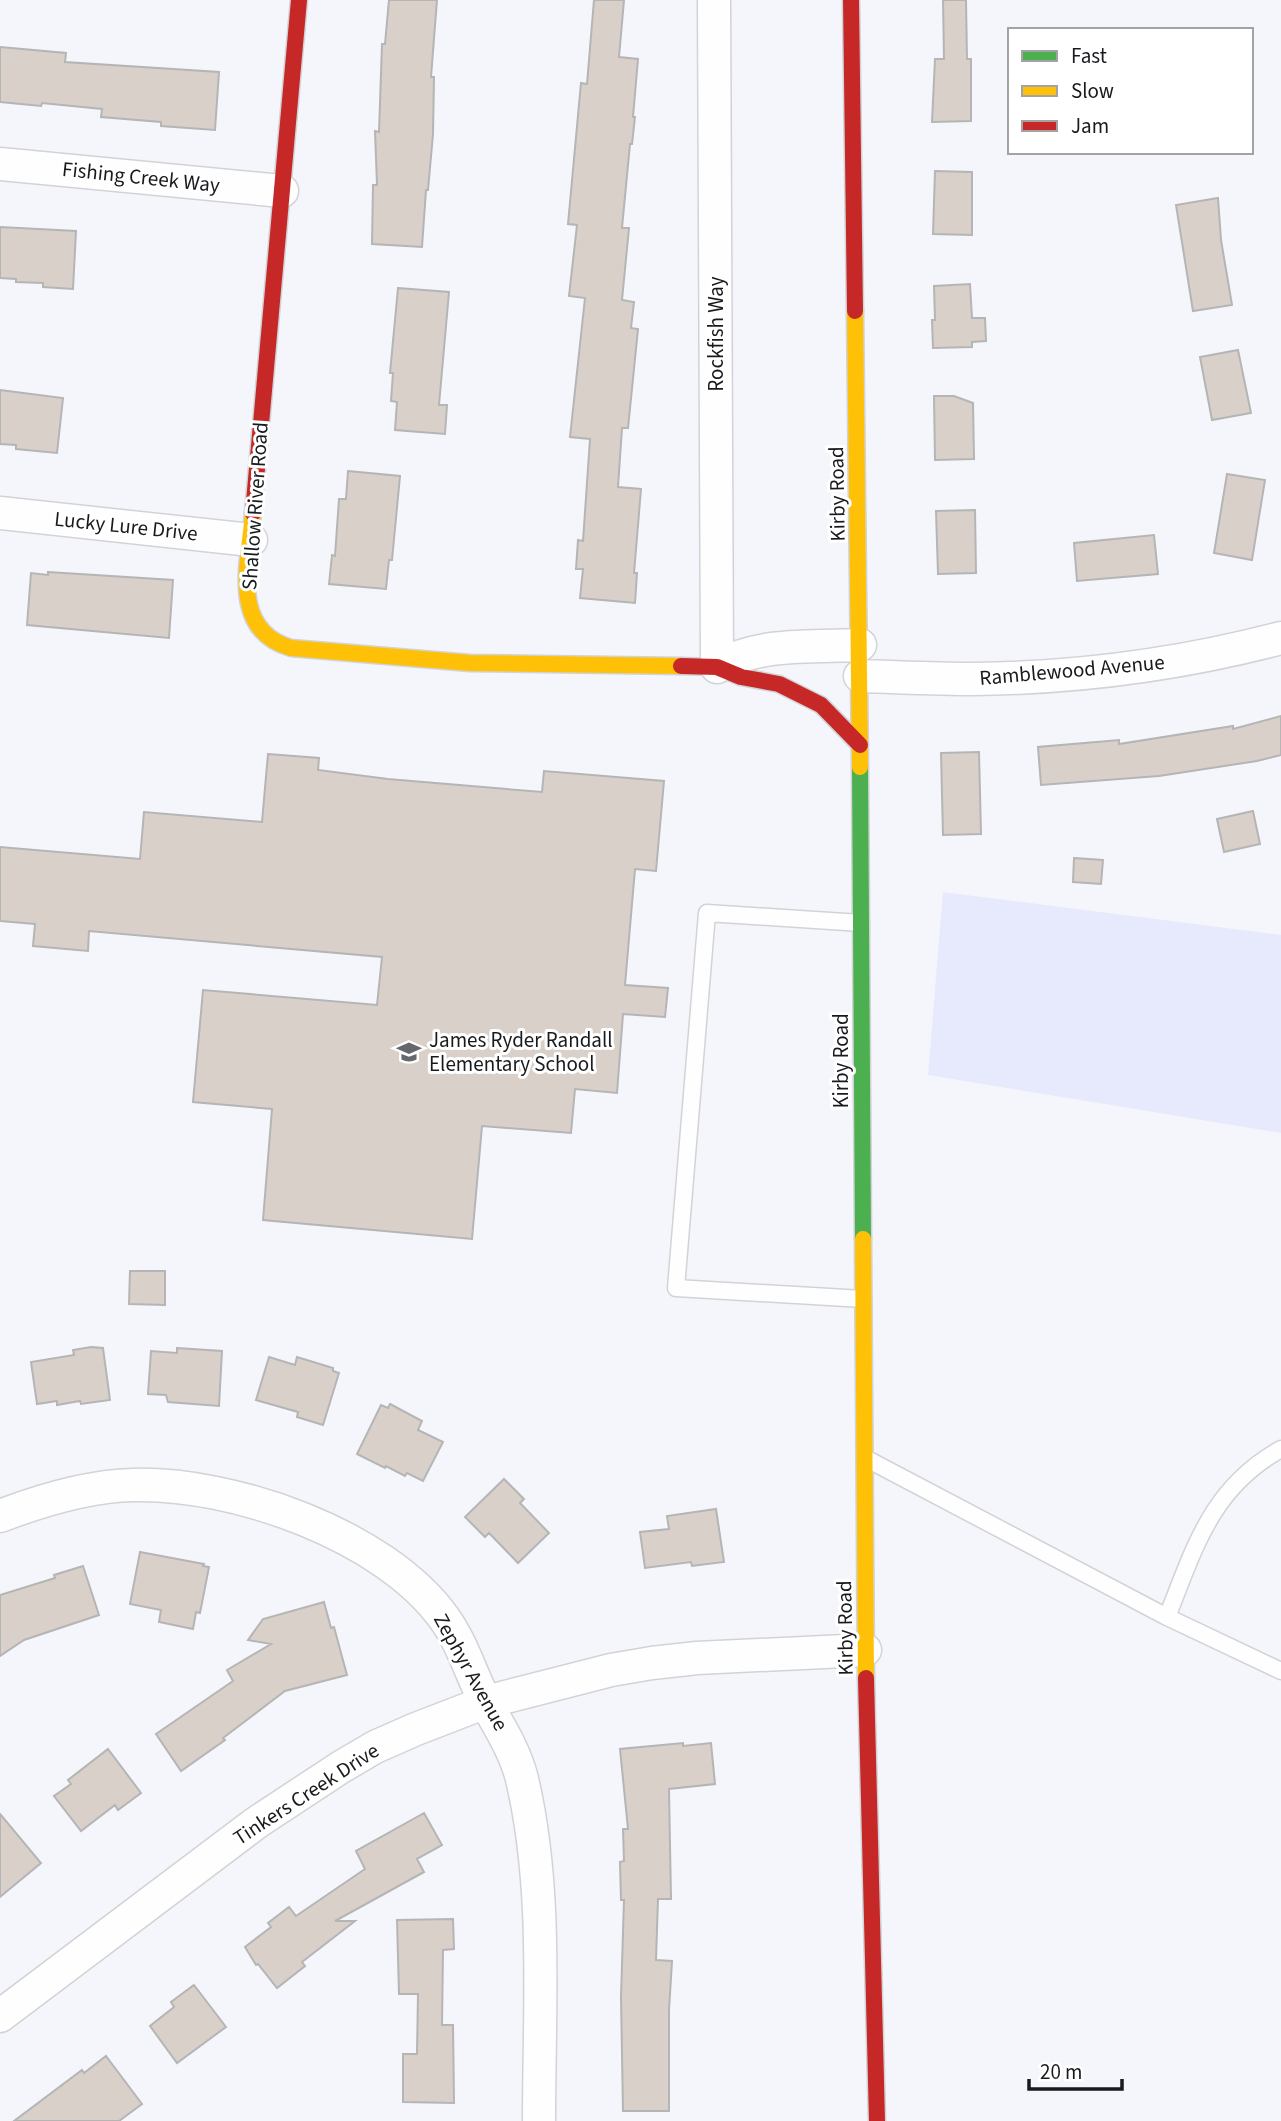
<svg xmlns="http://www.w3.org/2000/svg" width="1281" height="2121" font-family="'Source Sans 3',sans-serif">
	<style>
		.green { fill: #e7eafd }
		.building { fill: #d9d0ca; stroke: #b5b5b6; stroke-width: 2 }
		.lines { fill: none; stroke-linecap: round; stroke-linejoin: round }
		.lane-casing { stroke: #d2d3d7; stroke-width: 19 }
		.street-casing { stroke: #d2d3d7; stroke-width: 35 }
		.fast-casing { stroke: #d2d3d7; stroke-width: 19 }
		.slow-casing { stroke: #d2d3d7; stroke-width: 19 }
		.jam-casing { stroke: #d2d3d7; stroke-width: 19 }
		.lane { stroke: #fefefe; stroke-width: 16 }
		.street { stroke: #fefefe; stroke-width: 32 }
		.fast { stroke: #4caf50; stroke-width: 16 }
		.slow { stroke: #ffc107; stroke-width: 16 }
		.jam { stroke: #c62828; stroke-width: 16 }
		.labels { text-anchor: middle; stroke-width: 6; stroke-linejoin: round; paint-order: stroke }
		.street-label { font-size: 21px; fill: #191a1d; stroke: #fff }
		.poi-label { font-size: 21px; fill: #191a1d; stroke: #fff; text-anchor: start }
	</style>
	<rect width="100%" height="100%" fill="#f5f6fb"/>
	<!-- green -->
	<path class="green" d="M 943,892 L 1281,935 L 1281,1133 L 928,1075 Z"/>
	<!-- building -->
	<path class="building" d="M 389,0 L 437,0 L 431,77 L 434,77 L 433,134 L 428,190 L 426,190 L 422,247 L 372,244 L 373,185 L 377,185 L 375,131 L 379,132 L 382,44 L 385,44 Z
		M 594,0 L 624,0 L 619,57 L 638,59 L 633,117 L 635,117 L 632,144 L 630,144 L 622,228 L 629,228 L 622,300 L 634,302 L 631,328 L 638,329 L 628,428 L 622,428 L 618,487 L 641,489 L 634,573 L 637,573 L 635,603 L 580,598 L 583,569 L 576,569 L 578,540 L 583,541 L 590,439 L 570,437 L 585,298 L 569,296 L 577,225 L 568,224 L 581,83 L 587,84 Z
		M 943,0 L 966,0 L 967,59 L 971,59 L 971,121 L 932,122 L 935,59 L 944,59 Z
		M 0,47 L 66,53 L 65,62 L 219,72 L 215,130 L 161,126 L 161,122 L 101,117 L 102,109 L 42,103 L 41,106 L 0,102 Z
		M 935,171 L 972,172 L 972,235 L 933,234 Z
		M 1218,198 L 1221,240 L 1232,305 L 1193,311 L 1176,205 Z
		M 0,227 L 76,231 L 73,289 L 43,287 L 43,283 L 16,282 L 16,279 L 0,278 Z
		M 970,284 L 972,318 L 985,318 L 986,341 L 972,342 L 972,347 L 933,348 L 932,320 L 935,320 L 934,286 Z
		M 398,288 L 449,292 L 439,405 L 447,405 L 445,434 L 395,430 L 397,402 L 391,401 L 393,373 L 390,373 Z
		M 1238,350 L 1251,413 L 1212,420 L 1200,357 Z
		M 0,390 L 63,398 L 57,453 L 16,449 L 16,445 L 0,444 Z
		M 934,396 L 954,396 L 973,403 L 974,459 L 935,460 Z
		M 348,471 L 400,476 L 392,560 L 389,560 L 386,589 L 329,584 L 332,555 L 335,556 L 339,499 L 346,499 Z
		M 1227,474 L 1265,480 L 1252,560 L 1214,553 Z
		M 975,510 L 976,573 L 938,574 L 936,511 Z
		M 1154,535 L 1158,574 L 1077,581 L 1074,543 Z
		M 48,572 L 173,580 L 169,638 L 27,625 L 31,573 L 48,575 Z
		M 1281,716 L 1281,755 L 1257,761 L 1159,776 L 1041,785 L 1038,747 L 1119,740 L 1119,744 L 1233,726 L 1233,729 Z
		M 979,752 L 981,834 L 943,835 L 941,753 Z
		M 268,754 L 319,758 L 318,770 L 388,779 L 542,792 L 544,771 L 664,781 L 656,871 L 635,869 L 625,985 L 668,988 L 665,1017 L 623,1014 L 617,1093 L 575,1089 L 571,1133 L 482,1126 L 472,1239 L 263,1220 L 272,1109 L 193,1102 L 203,990 L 377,1005 L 382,957 L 89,931 L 88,951 L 33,946 L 35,924 L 0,921 L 0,847 L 140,859 L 144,812 L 262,822 Z
		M 1253,811 L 1260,844 L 1224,852 L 1217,819 Z
		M 1074,858 L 1103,860 L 1101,884 L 1073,882 Z
		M 130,1271 L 165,1271 L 165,1305 L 129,1304 Z
		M 91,1347 L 103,1348 L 110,1400 L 81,1404 L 80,1401 L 57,1405 L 57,1401 L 37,1404 L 31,1362 L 74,1355 L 73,1350 Z
		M 177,1348 L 222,1351 L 219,1406 L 168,1402 L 166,1395 L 148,1394 L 151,1351 L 177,1353 Z
		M 269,1357 L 295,1365 L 297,1357 L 333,1368 L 333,1371 L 339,1373 L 323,1425 L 297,1417 L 298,1412 L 256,1400 Z
		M 390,1404 L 422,1421 L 418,1430 L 443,1442 L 423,1481 L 407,1473 L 405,1476 L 386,1466 L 385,1468 L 357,1454 L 381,1405 L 388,1408 Z
		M 504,1479 L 524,1499 L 520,1503 L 549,1533 L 518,1563 L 489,1533 L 485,1537 L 465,1517 Z
		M 716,1509 L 724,1562 L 692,1566 L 691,1562 L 645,1568 L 640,1532 L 669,1529 L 667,1516 Z
		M 140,1552 L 204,1564 L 203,1566 L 209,1567 L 200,1613 L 196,1612 L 193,1629 L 159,1622 L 161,1610 L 130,1604 Z
		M 83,1566 L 99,1615 L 24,1640 L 0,1656 L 0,1595 L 55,1578 L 54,1575 Z
		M 324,1602 L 331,1628 L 334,1627 L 347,1675 L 285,1691 L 223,1738 L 225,1740 L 181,1771 L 156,1734 L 233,1681 L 227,1670 L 271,1644 L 248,1640 L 263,1619 Z
		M 683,1743 L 683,1746 L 711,1743 L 715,1784 L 669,1789 L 671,1899 L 658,1899 L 656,1960 L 672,1961 L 669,2010 L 669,2111 L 623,2111 L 621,1997 L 624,1900 L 621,1900 L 620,1862 L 624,1861 L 623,1829 L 628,1829 L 620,1749 Z
		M 108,1749 L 141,1793 L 118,1810 L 115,1805 L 81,1831 L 54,1796 L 71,1784 L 68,1780 Z
		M 424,1813 L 442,1845 L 417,1859 L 424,1872 L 335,1921 L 355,1921 L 302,1962 L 305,1966 L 277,1988 L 258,1964 L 256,1965 L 245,1947 L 271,1927 L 268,1923 L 289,1907 L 296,1916 L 365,1869 L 356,1851 Z
		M 0,1814 L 41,1863 L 0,1897 Z
		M 453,1919 L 454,1949 L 443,1950 L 442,2025 L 453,2025 L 454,2103 L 403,2102 L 403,2054 L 417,2054 L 418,1994 L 399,1994 L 397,1920 Z
		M 194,1985 L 226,2027 L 177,2063 L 150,2026 L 174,2007 L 171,2002 Z
		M 106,2056 L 142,2104 L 119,2121 L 14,2121 L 82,2070 L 84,2073 Z"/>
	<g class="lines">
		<!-- lane casing -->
		<g class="lane-casing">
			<path id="lane" d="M 861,923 L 707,913 L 676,1288 L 863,1299
				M 867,1459 L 1167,1617 L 1281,1671
				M 1167,1617 C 1195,1547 1211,1488 1281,1449"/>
		</g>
		<!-- street casing -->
		<g class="street-casing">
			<path id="street" d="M 714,0 L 717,667
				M 0,164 L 282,191
				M 0,513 L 251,540
				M 717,667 C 758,642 813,647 860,645
				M 860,676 C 897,677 935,679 973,679 C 1075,678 1182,664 1281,638
				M 0,1516 C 42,1500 88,1486 133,1485 C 233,1482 384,1535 444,1618 C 463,1644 471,1675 486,1703 C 500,1728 515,1751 522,1779 C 548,1890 539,2008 539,2121
				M 0,2016 L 256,1823 L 341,1767 L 375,1747 L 416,1729 L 486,1702 L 611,1670 L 652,1663 L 697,1658 L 865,1650"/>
		</g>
		<!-- fast casing -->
		<g class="fast-casing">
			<path id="fast" d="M 860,767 L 863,1239"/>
		</g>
		<!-- slow casing -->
		<g class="slow-casing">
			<path id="slow" d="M 855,311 L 860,767
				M 253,513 C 249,562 229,630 291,648 L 470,663 L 681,666
				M 863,1239 L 866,1678"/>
		</g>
		<!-- jam casing -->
		<g class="jam-casing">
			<path id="jam" d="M 851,0 L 855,311
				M 253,513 L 299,0
				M 681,666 L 717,667 L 741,677 L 779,684 L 821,705 L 860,745
				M 866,1678 L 877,2121"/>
		</g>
		<!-- lane -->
		<use href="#lane" class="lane"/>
		<!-- street -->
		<use href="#street" class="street"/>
		<!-- fast -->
		<use href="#fast" class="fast"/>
		<!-- slow -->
		<use href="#slow" class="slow"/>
		<!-- jam -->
		<use href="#jam" class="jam"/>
	</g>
	<!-- icons -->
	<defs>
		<g id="school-bare" transform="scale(1.89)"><path d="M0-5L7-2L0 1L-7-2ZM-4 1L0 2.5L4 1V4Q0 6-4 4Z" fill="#66676b" stroke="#fff" stroke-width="2.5" paint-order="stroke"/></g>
	</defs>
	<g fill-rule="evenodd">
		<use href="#school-bare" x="409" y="1052"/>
	</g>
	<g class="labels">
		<!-- street labels -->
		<g class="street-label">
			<text transform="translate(141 177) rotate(6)" y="7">Fishing Creek Way</text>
			<text transform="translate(716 334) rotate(-90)" y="7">Rockfish Way</text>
			<text transform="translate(837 494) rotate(-91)" y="7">Kirby Road</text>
			<text transform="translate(255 506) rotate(-86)" y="7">Shallow River Road</text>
			<text transform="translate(126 526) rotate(6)" y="7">Lucky Lure Drive</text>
			<text transform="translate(1072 670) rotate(-5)" y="7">Ramblewood Avenue</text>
			<text transform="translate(841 1061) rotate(-90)" y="7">Kirby Road</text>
			<text transform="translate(845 1628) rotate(-91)" y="7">Kirby Road</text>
			<text transform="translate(471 1672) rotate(61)" y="7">Zephyr Avenue</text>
			<text transform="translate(306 1794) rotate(-33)" y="7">Tinkers Creek Drive</text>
		</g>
		<!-- poi labels -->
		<g class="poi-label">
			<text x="429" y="1047">James Ryder Randall<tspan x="429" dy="24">Elementary School</tspan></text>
		</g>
	</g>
	<!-- legend -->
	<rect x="1008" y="28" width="245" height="126" fill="#ffffff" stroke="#a3a3a5" stroke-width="2"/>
	<rect x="1022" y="51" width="35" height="10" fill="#4caf50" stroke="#a3a3a5" stroke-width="2"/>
	<text x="1071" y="63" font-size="21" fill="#191a1d">Fast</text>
	<rect x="1022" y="86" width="35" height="10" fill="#ffc107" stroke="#a3a3a5" stroke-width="2"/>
	<text x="1071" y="98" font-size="21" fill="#191a1d">Slow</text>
	<rect x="1022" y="121" width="35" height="10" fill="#c62828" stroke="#a3a3a5" stroke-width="2"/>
	<text x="1071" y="133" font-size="21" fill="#191a1d">Jam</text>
	<!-- scale -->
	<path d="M1029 2079v10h93v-10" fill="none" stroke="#191a1d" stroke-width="3.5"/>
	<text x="1040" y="2079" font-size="21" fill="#191a1d" stroke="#ffffff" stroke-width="5" paint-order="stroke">20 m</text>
</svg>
